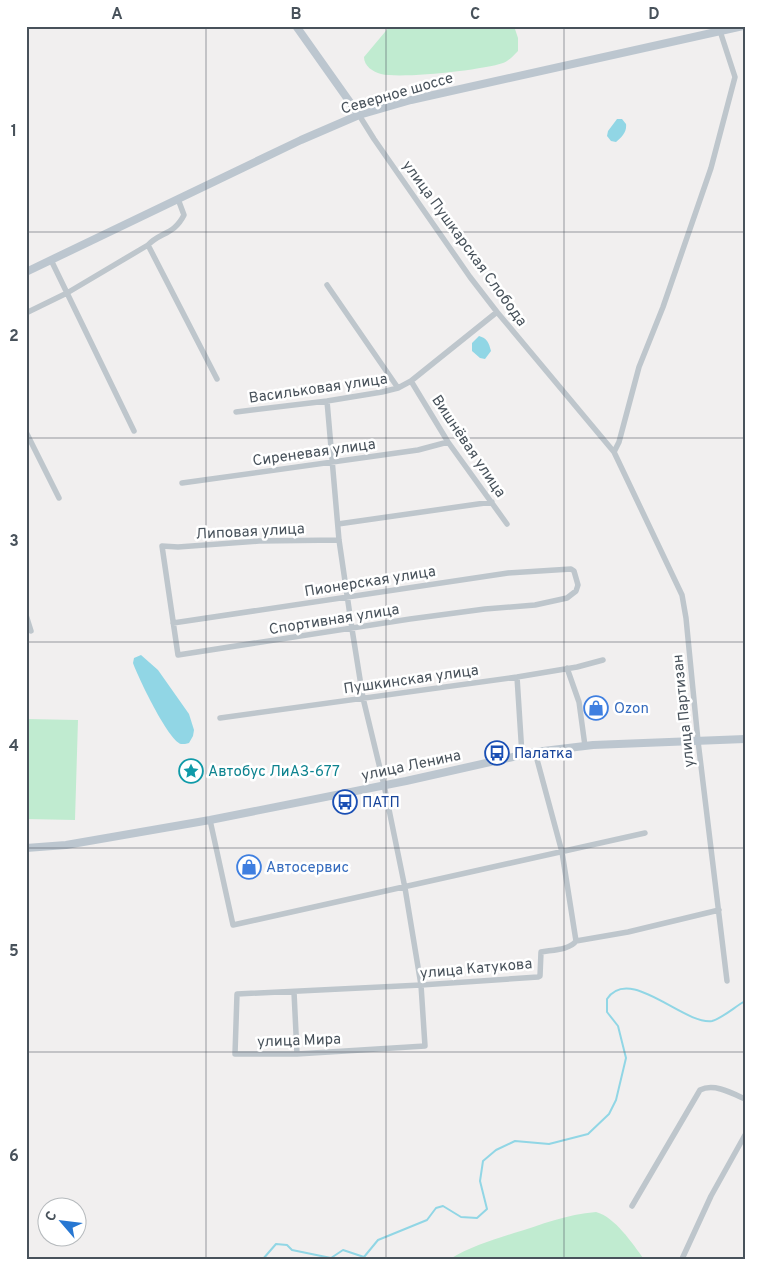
<svg xmlns="http://www.w3.org/2000/svg" width="771" height="1285" font-family="Overpass,sans-serif">
	<style>
		.green { fill: #c0ebd0 }
		.water { fill: #91d6e5 }
		.lines { fill: none; stroke-linecap: round; stroke-linejoin: round }
		.stream { stroke: #91d6e5; stroke-width: 2 }
		.street { stroke: #bec6cc; stroke-width: 5.5 }
		.secondary { stroke: #bcc6cf; stroke-width: 8 }
		.grid { fill: none; stroke: #48525b; stroke-width: 1; stroke-opacity: 0.55 }
		.labels { text-anchor: middle; stroke-width: 5; stroke-linejoin: round; paint-order: stroke }
		.street-label { font-size: 15px; fill: #48525b; stroke: #fff }
		.shop-label { font-size: 15px; fill: #366cbe; stroke: #fff; text-anchor: start }
		.transit-label { font-size: 15px; fill: #164399; stroke: #fff; text-anchor: start }
		.culture-label { font-size: 15px; fill: #0d838f; stroke: #fff; text-anchor: start }
		.neatline { fill: none; stroke: #48525b; stroke-width: 2 }
		.grid-label { font-size: 16px; text-anchor: middle; font-weight: bold; fill: #48525b }
	</style>
	<rect width="100%" height="100%" fill="#f1efef"/>
	<!-- green -->
	<path class="green" d="M 390,26 L 514,26 L 518,38 L 518,51 C 514,55 509,61 503,63 C 483,70 401,79 381,74 C 373,72 364,66 364,57 Z
		M 26,719 L 78,720 L 75,820 L 26,819 Z
		M 596,1212 C 615,1217 632,1243 644,1259 L 450,1259 C 469,1247 493,1240 514,1233 C 541,1225 567,1214 596,1212 Z"/>
	<!-- water -->
	<path class="water" d="M 617,119 L 622,119 L 626,124 C 627,132 622,137 616,142 L 611,141 L 607,136 L 608,131 Z
		M 479,336 C 487,338 489,343 491,351 L 485,359 L 480,358 L 472,351 L 472,343 Z
		M 141,655 L 158,670 L 189,714 L 194,730 L 193,736 L 189,743 C 187,744 183,744 181,744 C 168,740 138,677 133,663 L 134,658 Z"/>
	<g class="lines">
		<!-- stream -->
		<path class="stream" d="M 263,1259 L 276,1244 L 287,1245 L 292,1250 L 331,1258 L 343,1250 L 364,1257 L 378,1240 L 427,1220 L 436,1208 L 443,1206 L 461,1217 L 477,1218 L 487,1209 L 480,1181 L 483,1161 L 496,1150 L 515,1141 L 549,1144 L 588,1134 L 609,1114 L 616,1100 L 626,1058 L 618,1026 L 607,1012 L 607,999 C 630,965 683,1025 712,1021 C 721,1019 736,1006 745,1001"/>
		<!-- street -->
		<path class="street" d="M 359,115 L 374,139 L 470,277 L 497,312 L 614,452 L 682,595 L 686,618 L 698,741 L 727,981
			M 148,245 L 217,379
			M 51,260 L 134,431
			M 327,285 L 398,388
			M 26,313 L 67,293 L 148,245 C 160,232 174,235 184,215 L 178,199
			M 411,381 L 448,442 L 507,524
			M 327,401 L 339,540 L 352,629 L 363,698 L 384,785 L 405,888 L 421,985 L 425,1046 L 297,1054 L 235,1054 L 237,994 L 421,985 L 538,977 L 540,976 L 541,952 C 551,950 570,950 576,941 L 628,932 L 719,910
			M 236,412 L 327,401 L 382,392 L 398,388 L 411,381 L 497,312
			M 26,432 L 59,498
			M 614,452 L 619,442 L 639,367 L 663,307 L 711,168 L 735,77 L 720,31
			M 182,483 L 418,450 L 448,442
			M 338,524 L 492,502
			M 26,615 L 31,631
			M 173,623 L 508,573 L 571,569 L 574,571 L 578,585 L 576,591 L 567,598 L 535,605 L 485,609 L 410,619 L 178,655 L 162,546 L 178,547 L 259,541 L 339,540
			M 567,668 L 579,702 L 585,746
			M 517,677 L 522,755
			M 220,718 L 517,677 L 577,667 L 603,660
			M 535,752 L 562,852 L 576,941
			M 210,820 L 233,925 L 645,833
			M 294,992 L 297,1054
			M 632,1206 L 700,1090 C 714,1083 732,1093 745,1099
			M 682,1259 L 711,1196 L 745,1135"/>
		<!-- secondary -->
		<path class="secondary" d="M 296,26 L 359,115
			M 26,272 L 301,140 L 359,115 L 411,100 L 743,26
			M 26,848 L 66,845 L 210,820 L 406,781 L 535,752 L 593,745 L 745,739"/>
	</g>
	<!-- grid -->
	<path class="grid" d="M 206,26 L 206,1259M 386,26 L 386,1259M 564,26 L 564,1259M 26,232 L 745,232M 26,438 L 745,438M 26,642 L 745,642M 26,848 L 745,848M 26,1052 L 745,1052"/>
	<!-- icons -->
	<defs>
		<g id="shop-ring" transform="scale(1.25)"><circle r="9.5" fill="#fff" stroke="#3f7fe0" stroke-width="1.5"/><path d="M-5-2.5h2.3a2.7 3.5 0 0 1 5.4 0H5L5.5 6h-11ZM-1.5-2.5h3a1.5 2.3 0 0 0-3 0Z" fill="#3f7fe0"/></g>
		<g id="bus-ring" transform="scale(1.25)"><circle r="9.5" fill="#fff" stroke="#1a4fb4" stroke-width="1.5"/><path d="M-5-6H5V4H4V6H2V4H-2V6H-4V4H-5ZM-3.5-4V0h7V-4ZM-3.5 1.2v1.5H-2V1.2ZM2 1.2v1.5H3.5V1.2Z" fill="#1a4fb4"/></g>
		<g id="sight-ring" transform="scale(1.25)"><circle r="9.5" fill="#fff" stroke="#0f9aa8" stroke-width="1.5"/><path d="M0-6L1.8-2.2L6-1.7L2.9 1.2L3.7 5.4L0 3.3L-3.7 5.4L-2.9 1.2L-6-1.7L-1.8-2.2Z" fill="#0f9aa8"/></g>
	</defs>
	<g fill-rule="evenodd">
		<use href="#shop-ring" x="596" y="708"/>
		<use href="#bus-ring" x="497" y="753"/>
		<use href="#sight-ring" x="191" y="771"/>
		<use href="#bus-ring" x="345" y="802"/>
		<use href="#shop-ring" x="249" y="867"/>
	</g>
	<g class="labels">
		<!-- street labels -->
		<g class="street-label">
			<text transform="translate(397 93) rotate(-16)" y="5">Северное шоссе</text>
			<text transform="translate(465 243) rotate(54)" y="5">улица Пушкарская Слобода</text>
			<text transform="translate(318 388) rotate(-8)" y="5">Васильковая улица</text>
			<text transform="translate(469 446) rotate(56)" y="5">Вишнёвая улица</text>
			<text transform="translate(314 452) rotate(-8)" y="5">Сиреневая улица</text>
			<text transform="translate(250 531) rotate(-3)" y="5">Липовая улица</text>
			<text transform="translate(370 581) rotate(-9)" y="5">Пионерская улица</text>
			<text transform="translate(334 619) rotate(-9)" y="5">Спортивная улица</text>
			<text transform="translate(411 679) rotate(-8)" y="5">Пушкинская улица</text>
			<text transform="translate(683 711) rotate(-96)" y="5">улица Партизан</text>
			<text transform="translate(411 765) rotate(-12)" y="5">улица Ленина</text>
			<text transform="translate(476 968) rotate(-5)" y="5">улица Катукова</text>
			<text transform="translate(299 1040) rotate(-2)" y="5">улица Мира</text>
		</g>
		<!-- shop labels -->
		<g class="shop-label">
			<text x="614" y="713">Ozon</text>
			<text x="266" y="872">Автосервис</text>
		</g>
		<!-- transit labels -->
		<g class="transit-label">
			<text x="514" y="758">Палатка</text>
			<text x="362" y="807">ПАТП</text>
		</g>
		<!-- culture labels -->
		<g class="culture-label">
			<text x="208" y="776">Автобус ЛиАЗ-677</text>
		</g>
	</g>
	<!-- border -->
	<rect width="771" height="1285" fill="none" stroke="#ffffff" stroke-width="55"/>
	<!-- north arrow -->
	<g transform="translate(62 1222) rotate(298)"><circle r="24" fill="#ffffff" stroke="#b6babd"/>
	<path d="M0-4L9 19L0 12L-9 19Z" fill="#2777d2"/>
	<text y="-8" font-size="14" font-weight="bold" text-anchor="middle" fill="#48525b">С</text>
	</g>
	<rect x="28" y="28" width="716" height="1230" class="neatline"/>
	<g class="grid-label">
		<text x="117" y="19">A</text>
		<text x="296" y="19">B</text>
		<text x="475" y="19">C</text>
		<text x="654" y="19">D</text>
		<text x="14" y="136">1</text>
		<text x="14" y="341">2</text>
		<text x="14" y="546">3</text>
		<text x="14" y="751">4</text>
		<text x="14" y="956">5</text>
		<text x="14" y="1161">6</text>
	</g>
</svg>
